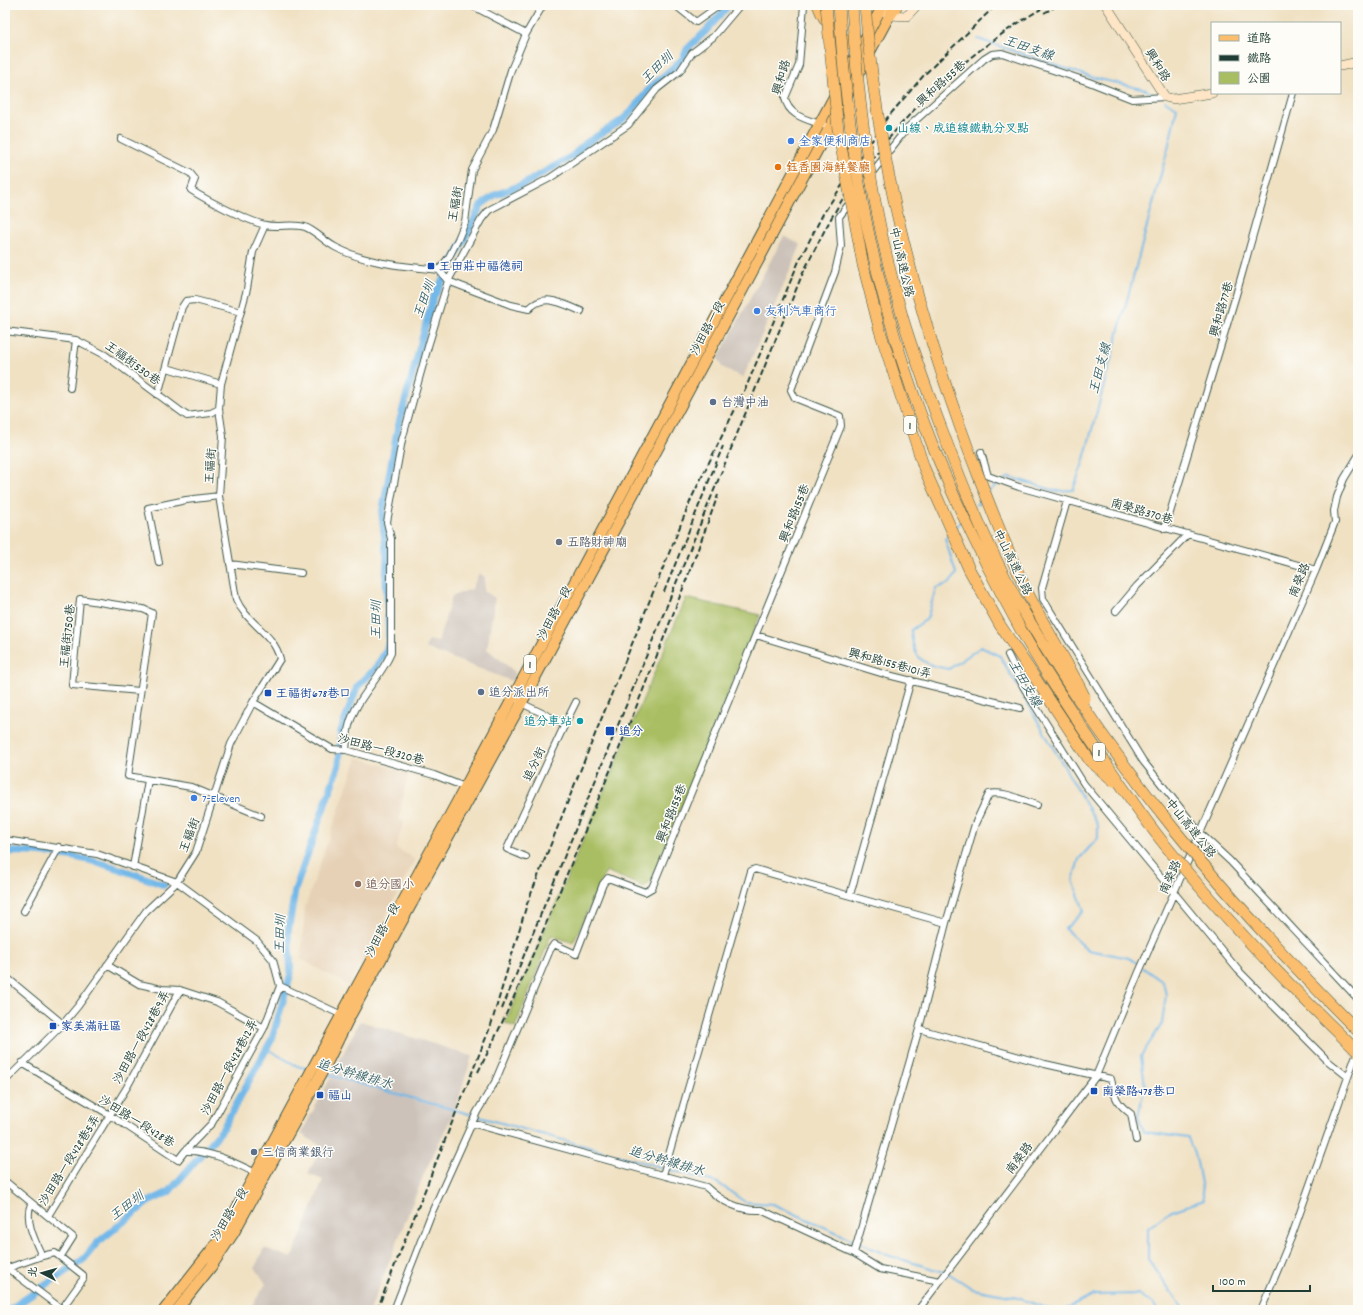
<svg xmlns="http://www.w3.org/2000/svg" width="1363" height="1315" font-family="Dekko,'LXGW WenKai TC',sans-serif">
	<style>
		.built { fill: #e6d1b6 }
		.industrial { fill: #ccc2b9 }
		.green { fill: #a9be62; stroke: #647e4b }
		.lines { fill: none; stroke-linecap: round; stroke-linejoin: round }
		.stream { stroke: #72b8e9; stroke-width: 2 }
		.canal { stroke: #72b8e9; stroke-width: 7 }
		.street-casing { stroke: #3e5649; stroke-width: 8 }
		.secondary-casing { stroke: #3e5649; stroke-width: 10 }
		.primary-casing { stroke: #3e5649; stroke-width: 12 }
		.highway-casing { stroke: #3e5649; stroke-width: 12 }
		.street { stroke: #fff; stroke-width: 6 }
		.secondary { stroke: #fde5c5; stroke-width: 9 }
		.primary { stroke: #fbbe6e; stroke-width: 10 }
		.highway { stroke: #fbbe6e; stroke-width: 11 }
		.rail { stroke: #1f3d34; stroke-width: 2; stroke-dasharray: 6 3; stroke-linecap: butt }
		.highway-bridge-casing { stroke: #3e5649; stroke-width: 12; stroke-linecap: butt }
		.highway-bridge { stroke: #fbbe6e; stroke-width: 11 }
		.culture-dot { fill: #0f9aa8; stroke: #fdfcf7; stroke-width: 1.5 }
		.shop-dot { fill: #3f7fe0; stroke: #fdfcf7; stroke-width: 1.5 }
		.food-dot { fill: #e8710a; stroke: #fdfcf7; stroke-width: 1.5 }
		.transit-dot { fill: #1a4fb4; stroke: #fdfcf7; stroke-width: 1.5 }
		.service-dot { fill: #5c6f8a; stroke: #fdfcf7; stroke-width: 1.5 }
		.worship-dot { fill: #6b7280; stroke: #fdfcf7; stroke-width: 1.5 }
		.education-dot { fill: #8d6e63; stroke: #fdfcf7; stroke-width: 1.5 }
		.labels { text-anchor: middle; stroke-width: 3; stroke-linejoin: round; paint-order: stroke }
		.shield { fill: #fdfcf7; stroke: #62766e; stroke-width: 1 }
		.shield-label { font-size: 11px; font-weight: bold; fill: #1f3d34 }
		.street-label { font-size: 12px; fill: #1f3d34; stroke: #fdfcf7 }
		.culture-label { font-size: 12px; fill: #0d838f; stroke: #fdfcf7; text-anchor: start }
		.shop-label { font-size: 12px; fill: #366cbe; stroke: #fdfcf7; text-anchor: start }
		.food-label { font-size: 12px; fill: #c56008; stroke: #fdfcf7; text-anchor: start }
		.transit-label { font-size: 12px; fill: #164399; stroke: #fdfcf7; text-anchor: start }
		.service-label { font-size: 12px; fill: #4e5e75; stroke: #fdfcf7; text-anchor: start }
		.worship-label { font-size: 12px; fill: #5b616d; stroke: #fdfcf7; text-anchor: start }
		.education-label { font-size: 12px; fill: #785e54; stroke: #fdfcf7; text-anchor: start }
		.water-label { font-size: 13px; font-style: italic; fill: #38626a; stroke: #fdfcf7 }
	</style>
	<rect width="100%" height="100%" fill="#fdfcf7"/>
	<filter id="ink" filterUnits="userSpaceOnUse"><feTurbulence type="fractalNoise" baseFrequency=".025" numOctaves="2"/><feDisplacementMap in="SourceGraphic" scale="8" xChannelSelector="R" yChannelSelector="G"/><feConvolveMatrix kernelMatrix="1 2 1 2 8 2 1 2 1" color-interpolation-filters="sRGB"/></filter>
	<filter id="wash" filterUnits="userSpaceOnUse"><feTurbulence type="fractalNoise" baseFrequency=".012" numOctaves="4" result="noise"/><feDisplacementMap in="SourceGraphic" scale="16" xChannelSelector="R" yChannelSelector="G"/><feGaussianBlur stdDeviation="0.9" result="paint"/><feColorMatrix in="noise" values="0 0 0 0 0 0 0 0 0 0 0 0 0 0 0 0 0 1.4 0 .05"/><feComposite in="paint" operator="in"/></filter>
	<g filter="url(#wash)">
		<rect width="100%" height="100%" fill="#f0e1c3"/>
		<!-- built -->
		<path class="built" d="M 357,758 L 408,772 L 399,819 L 404,821 L 396,848 L 415,860 L 349,986 L 301,959 L 305,907 Z"/>
		<!-- industrial -->
		<path class="industrial" d="M 784,236 L 801,245 L 743,378 L 722,367 L 718,358 Z
			M 479,573 L 485,577 L 484,591 L 495,598 L 487,649 L 515,672 L 512,681 L 425,648 L 429,640 L 438,642 L 452,596 L 472,589 Z
			M 360,1021 L 472,1056 L 455,1110 L 424,1174 L 370,1310 L 249,1310 L 266,1284 L 255,1267 L 264,1248 L 292,1258 L 323,1180 L 308,1174 L 321,1146 L 301,1134 Z"/>
		<!-- green -->
		<path class="green" d="M 686,598 L 760,615 L 651,881 L 644,887 L 606,871 L 573,943 L 551,935 L 515,1027 L 505,1023 Z"/>
		<g class="lines">
			<!-- stream -->
			<path class="stream" d="M 978,39 L 1091,77 L 1146,90 L 1156,96
				M 1004,480 L 1010,477 L 1056,491 L 1073,490 L 1083,463 L 1168,148 L 1177,108 L 1165,101
				M 988,492 L 1000,482
				M 976,505 L 983,498
				M 954,529 L 961,522
				M 949,535 L 945,539 L 956,573 L 950,583 L 936,588 L 927,619 L 911,630 C 913,659 922,665 949,669 L 981,647 L 1000,656 L 1098,825 L 1098,838 L 1079,859 L 1073,880 L 1084,911 L 1065,929 L 1088,950 L 1129,958 L 1140,965
				M 1143,968 L 1163,982 L 1166,995 L 1162,1024 L 1141,1056 L 1145,1086 L 1138,1116 L 1144,1132 L 1188,1138 L 1197,1162 L 1204,1200 L 1169,1212 L 1148,1228 L 1148,1259 L 1184,1310
				M 267,1049 L 297,1066 L 309,1069
				M 325,1074 L 718,1183 L 745,1202 L 773,1204 L 887,1255 L 944,1272
				M 948,1273 L 973,1289 L 1015,1297 L 1052,1310
				M 1064,1310 L 1095,1295 L 1138,1294 L 1153,1303 L 1157,1310"/>
			<!-- canal -->
			<path class="canal" d="M 5,852 C 65,849 109,864 164,885
				M 9,1310 L 84,1259 L 97,1243 L 148,1202 L 169,1192 L 222,1130 L 272,1039 L 291,973 L 288,932 L 295,890 L 339,764 L 341,731 L 357,687 L 374,670 L 386,651 L 389,639 L 386,579 L 387,558 L 382,514 L 398,427 L 433,298 L 461,246 L 481,205 L 495,195 L 524,184 L 572,156 L 586,143 L 621,121 L 632,111 L 650,88 L 683,59 L 687,49 L 705,32 L 729,5"/>
		</g>
	</g>
	<g filter="url(#ink)">
		<g class="lines">
			<!-- street casing -->
			<g class="street-casing">
				<path id="street" d="M 471,5 L 526,34
					M 675,5 L 696,22 L 720,5
					M 804,5 L 799,65 L 785,98 C 789,119 813,120 830,128
					M 121,139 L 190,173 L 195,179 L 191,190 C 206,200 248,221 265,225 C 278,228 292,223 305,227 C 316,231 325,242 335,247 C 367,264 404,266 439,270
					M 860,188 L 907,128 L 984,59 L 992,54 L 1002,53 L 1089,82 L 1132,99 L 1165,97
					M 439,270 L 449,257 L 458,239 L 465,222 L 472,170 L 493,130 L 511,70 L 526,34 L 543,5
					M 439,270 L 448,281 L 461,286 L 511,305 L 529,309 C 544,292 563,304 581,311
					M 5,331 L 76,340 L 105,355 L 187,416 L 211,413 L 219,409
					M 167,368 L 221,384
					M 70,388 L 76,340
					M 158,395 L 182,307 L 186,301 L 195,300 L 241,312
					M 981,452 L 988,476 L 1019,487 L 1316,570
					M 1067,501 L 1042,588 L 1043,599 L 1143,761 L 1201,834 L 1230,861 L 1358,999
					M 1165,529 L 1236,295 L 1293,93
					M 159,563 L 148,508 L 186,500 L 219,496
					M 230,564 L 301,573
					M 1116,611 L 1137,586 L 1187,535
					M 756,635 L 884,674 L 1020,708
					M 1008,655 L 1024,688 L 1084,784 L 1238,970 L 1328,1061 L 1348,1077
					M 140,691 L 72,685 L 80,599 L 143,609 L 152,613 L 128,776 L 191,787 L 261,816
					M 253,702 L 332,749 L 346,750 L 434,775 L 465,787
					M 519,702 L 565,724 L 507,849 L 526,857
					M 565,724 L 576,702
					M 346,750 C 347,742 347,733 349,726 C 356,698 380,679 391,653 L 391,539 L 387,522 L 402,440 L 429,343 L 448,281 L 481,220 L 489,210 L 550,178 L 628,125 L 657,89 L 680,71 L 692,53 L 713,37 L 740,5
					M 5,840 L 97,854 L 177,882 L 257,941 L 273,960 L 280,986 L 344,1016
					M 133,867 L 148,780
					M 850,895 L 911,680
					M 24,911 L 59,847
					M 107,965 L 139,984 L 162,989 L 180,990 L 217,1002 L 264,1028
					M 5,976 L 63,1024
					M 919,1029 L 1045,1064 L 1111,1079 C 1115,1097 1115,1102 1131,1114 L 1136,1140
					M 22,1063 L 110,1115 L 178,1160 L 185,1151 C 211,1150 235,1163 258,1174
					M 5,1081 L 63,1024 L 78,1006 L 146,911 L 177,882 L 196,852 L 231,744 L 253,702 L 280,659 C 274,633 246,623 236,599 L 219,496 L 223,436 L 219,409 L 221,384 L 247,289 L 253,252 L 265,225
					M 471,1123 L 706,1187 C 722,1202 739,1211 761,1210 L 854,1253 L 880,1269 L 940,1281
					M 185,1151 L 212,1123 L 264,1028 L 280,986
					M 663,1175 L 751,871 L 755,869 L 946,923
					M 5,1181 L 73,1237 L 61,1256
					M 48,1216 L 127,1087 L 180,990
					M 854,1253 L 919,1029 L 946,923 L 975,824 L 989,794 C 1003,790 1023,801 1037,805
					M 42,1256 L 55,1253 L 83,1275 L 83,1279 L 61,1310
					M 6,1267 L 63,1310
					M 5,1269 L 42,1256 C 35,1241 24,1219 31,1204
					M 394,1310 L 432,1212 L 477,1112 L 495,1082 L 550,950 L 554,944 L 576,954 L 603,884 L 608,878 L 645,892 L 652,888 L 841,426 L 840,416 L 795,398 L 791,390 L 835,272 L 841,246 L 839,217 L 851,201
					M 918,1310 L 1096,1076 L 1139,972 L 1316,570 L 1335,522 L 1334,511 L 1337,497 L 1344,479 L 1358,456
					M 1261,1310 L 1291,1238 L 1358,1049"/>
			</g>
			<!-- secondary casing -->
			<g class="secondary-casing">
				<path id="secondary" d="M 1106,5 L 1165,97 L 1173,99 L 1212,93
					M 885,12 L 890,15 L 907,16 L 917,5
					M 1340,66 L 1358,62"/>
			</g>
			<!-- primary casing -->
			<g class="primary-casing">
				<path id="primary" d="M 164,1310 L 220,1239 L 465,787 L 883,5
					M 177,1310 L 211,1267 L 233,1234 L 326,1065 L 349,1018 L 521,704 L 894,7"/>
			</g>
			<!-- highway casing -->
			<g class="highway-casing">
				<path id="highway" d="M 818,5 C 828,33 846,39 869,55
					M 890,15 L 897,5"/>
			</g>
			<!-- street -->
			<use href="#street" class="street"/>
			<!-- secondary -->
			<use href="#secondary" class="secondary"/>
			<!-- primary -->
			<use href="#primary" class="primary"/>
			<!-- highway -->
			<use href="#highway" class="highway"/>
			<!-- rail -->
			<path class="rail" d="M 1044,13 L 1058,5
				M 664,592 L 723,446
				M 502,1009 L 802,275 C 815,249 827,224 842,200 C 849,188 859,177 868,165 C 916,100 977,45 1048,5
				M 478,1072 C 515,999 547,922 579,845 C 628,729 675,613 718,495
				M 377,1310 L 491,1025 L 527,904 L 576,781 L 692,497 L 747,385 L 799,261 L 823,214 L 887,118 L 925,74 L 996,5"/>
			<!-- highway-bridge casing -->
			<g class="highway-bridge-casing">
				<path id="highway-bridge" d="M 826,5 L 838,130 L 863,265 L 880,331 L 924,468 L 969,569 L 1000,625 L 1090,761 L 1114,781
					M 839,5 C 845,111 861,218 890,320 C 920,428 967,532 1021,630 C 1040,665 1063,698 1085,732 C 1111,770 1136,809 1165,845 C 1224,919 1290,986 1358,1052
					M 852,5 C 858,111 873,217 903,319 C 914,356 928,393 942,430 C 964,490 989,551 1021,607 C 1111,765 1230,904 1358,1031
					M 865,5 C 877,161 915,305 969,451 C 986,495 1002,539 1022,581 C 1040,621 1066,658 1085,698"/>
			</g>
			<!-- highway-bridge -->
			<use href="#highway-bridge" class="highway-bridge"/>
		</g>
	</g>
	<!-- markers -->
	<g class="culture-dot">
		<circle cx="889" cy="128" r="4"/>
		<circle cx="580" cy="721" r="4"/>
	</g>
	<g class="shop-dot">
		<circle cx="791" cy="141" r="4"/>
		<circle cx="757" cy="311" r="4"/>
		<circle cx="194" cy="798" r="4"/>
	</g>
	<circle class="food-dot" cx="778" cy="167" r="4"/>
	<g class="transit-dot">
		<rect x="427" y="262" width="8" height="8" rx="2"/>
		<rect x="264" y="689" width="8" height="8" rx="2"/>
		<rect x="605" y="726" width="10" height="10" rx="2"/>
		<rect x="49" y="1022" width="8" height="8" rx="2"/>
		<rect x="1090" y="1087" width="8" height="8" rx="2"/>
		<rect x="316" y="1091" width="8" height="8" rx="2"/>
	</g>
	<g class="service-dot">
		<circle cx="713" cy="402" r="4"/>
		<circle cx="481" cy="692" r="4"/>
		<circle cx="254" cy="1152" r="4"/>
	</g>
	<circle class="worship-dot" cx="559" cy="542" r="4"/>
	<circle class="education-dot" cx="358" cy="884" r="4"/>
	<g class="labels">
		<!-- shield labels -->
		<g class="shield">
			<rect x="904" y="416" width="12" height="18" rx="3"/>
			<rect x="524" y="655" width="12" height="18" rx="3"/>
			<rect x="1093" y="743" width="12" height="18" rx="3"/>
		</g>
		<g class="shield-label">
			<text x="910" y="429">1</text>
			<text x="530" y="668">1</text>
			<text x="1099" y="756">1</text>
		</g>
		<!-- street labels -->
		<g class="street-label">
			<text transform="translate(1158 65) rotate(58)" y="4">興和路</text>
			<text transform="translate(781 77) rotate(-73)" y="4">興和路</text>
			<text transform="translate(941 83) rotate(-42)" y="4">興和路155巷</text>
			<text transform="translate(455 204) rotate(-80)" y="4">王福街</text>
			<text transform="translate(902 262) rotate(77)" y="4">中山高速公路</text>
			<text transform="translate(1221 309) rotate(-74)" y="4">興和路77巷</text>
			<text transform="translate(707 328) rotate(-62)" y="4">沙田路一段</text>
			<text transform="translate(133 363) rotate(36)" y="4">王福街530巷</text>
			<text transform="translate(210 466) rotate(-86)" y="4">王福街</text>
			<text transform="translate(1142 511) rotate(16)" y="4">南榮路370巷</text>
			<text transform="translate(794 513) rotate(-68)" y="4">興和路155巷</text>
			<text transform="translate(1013 562) rotate(64)" y="4">中山高速公路</text>
			<text transform="translate(1299 580) rotate(-67)" y="4">南榮路</text>
			<text transform="translate(554 613) rotate(-62)" y="4">沙田路一段</text>
			<text transform="translate(67 636) rotate(-84)" y="4">王福街750巷</text>
			<text transform="translate(890 663) rotate(15)" y="4">興和路155巷101弄</text>
			<text transform="translate(381 749) rotate(15)" y="4">沙田路一段320巷</text>
			<text transform="translate(534 764) rotate(-65)" y="4">追分街</text>
			<text transform="translate(671 813) rotate(-68)" y="4">興和路155巷</text>
			<text transform="translate(1191 828) rotate(51)" y="4">中山高速公路</text>
			<text transform="translate(189 835) rotate(-69)" y="4">王福街</text>
			<text transform="translate(1170 877) rotate(-66)" y="4">南榮路</text>
			<text transform="translate(382 930) rotate(-62)" y="4">沙田路一段</text>
			<text transform="translate(141 1037) rotate(-61)" y="4">沙田路一段428巷9弄</text>
			<text transform="translate(229 1067) rotate(-62)" y="4">沙田路一段428巷12弄</text>
			<text transform="translate(137 1121) rotate(32)" y="4">沙田路一段428巷</text>
			<text transform="translate(1019 1158) rotate(-53)" y="4">南榮路</text>
			<text transform="translate(69 1160) rotate(-58)" y="4">沙田路一段428巷5弄</text>
			<text transform="translate(229 1214) rotate(-59)" y="4">沙田路一段</text>
		</g>
		<!-- culture labels -->
		<g class="culture-label">
			<text x="897" y="132">山線、成追線鐵軌分叉點</text>
			<text x="572" y="725" text-anchor="end">追分車站</text>
		</g>
		<!-- shop labels -->
		<g class="shop-label">
			<text x="799" y="145">全家便利商店</text>
			<text x="765" y="315">友利汽車商行</text>
			<text x="202" y="802">7-Eleven</text>
		</g>
		<!-- food labels -->
		<g class="food-label">
			<text x="786" y="171">鈺香園海鮮餐廳</text>
		</g>
		<!-- transit labels -->
		<g class="transit-label">
			<text x="439" y="270">王田莊中福德祠</text>
			<text x="276" y="697">王福街678巷口</text>
			<text x="619" y="735">追分</text>
			<text x="61" y="1030">家美滿社區</text>
			<text x="1102" y="1095">南榮路478巷口</text>
			<text x="328" y="1099">福山</text>
		</g>
		<!-- service labels -->
		<g class="service-label">
			<text x="721" y="406">台灣中油</text>
			<text x="489" y="696">追分派出所</text>
			<text x="262" y="1156">三信商業銀行</text>
		</g>
		<!-- worship labels -->
		<g class="worship-label">
			<text x="567" y="546">五路財神廟</text>
		</g>
		<!-- education labels -->
		<g class="education-label">
			<text x="366" y="888">追分國小</text>
		</g>
		<!-- water labels -->
		<g class="water-label">
			<text transform="translate(1029 47) rotate(19)" y="5">王田支線</text>
			<text transform="translate(656 67) rotate(-44)" y="5">王田圳</text>
			<text transform="translate(423 299) rotate(-70)" y="5">王田圳</text>
			<text transform="translate(1099 368) rotate(-75)" y="5">王田支線</text>
			<text transform="translate(375 620) rotate(-89)" y="5">王田圳</text>
			<text transform="translate(1026 683) rotate(60)" y="5">王田支線</text>
			<text transform="translate(279 934) rotate(-88)" y="5">王田圳</text>
			<text transform="translate(355 1073) rotate(16)" y="5">追分幹線排水</text>
			<text transform="translate(667 1160) rotate(16)" y="5">追分幹線排水</text>
			<text transform="translate(126 1205) rotate(-37)" y="5">王田圳</text>
		</g>
	</g>
	<!-- margin -->
	<rect width="1363" height="1315" fill="none" stroke="#fdfcf7" stroke-width="20"/>
	<!-- legend -->
	<rect x="1211" y="22" width="130" height="72" fill="#fdfcf7" stroke="#a4b0a9"/>
	<rect x="1219" y="35" width="20" height="6" fill="#fbbe6e" stroke="#a4b0a9"/>
	<text x="1247" y="42" font-size="12" fill="#1f3d34">道路</text>
	<rect x="1219" y="55" width="20" height="6" fill="#1f3d34" stroke="#a4b0a9"/>
	<text x="1247" y="62" font-size="12" fill="#1f3d34">鐵路</text>
	<rect x="1219" y="72" width="20" height="12" fill="#a9be62" stroke="#a4b0a9"/>
	<text x="1247" y="82" font-size="12" fill="#1f3d34">公園</text>
	<!-- north arrow -->
	<g transform="translate(42 1273) rotate(276)" stroke="#fdfcf7" stroke-width="3" paint-order="stroke">
	<path d="M0-3L7 15L0 10L-7 15Z" fill="#1f3d34"/>
	<text y="-6" font-size="11" font-weight="bold" text-anchor="middle" fill="#1f3d34">北</text>
	</g>
	<!-- scale -->
	<path d="M1213 1285v6h97v-6" fill="none" stroke="#1f3d34" stroke-width="2"/>
	<text x="1219" y="1285" font-size="12" fill="#1f3d34" stroke="#fdfcf7" stroke-width="3" paint-order="stroke">100 m</text>
</svg>
